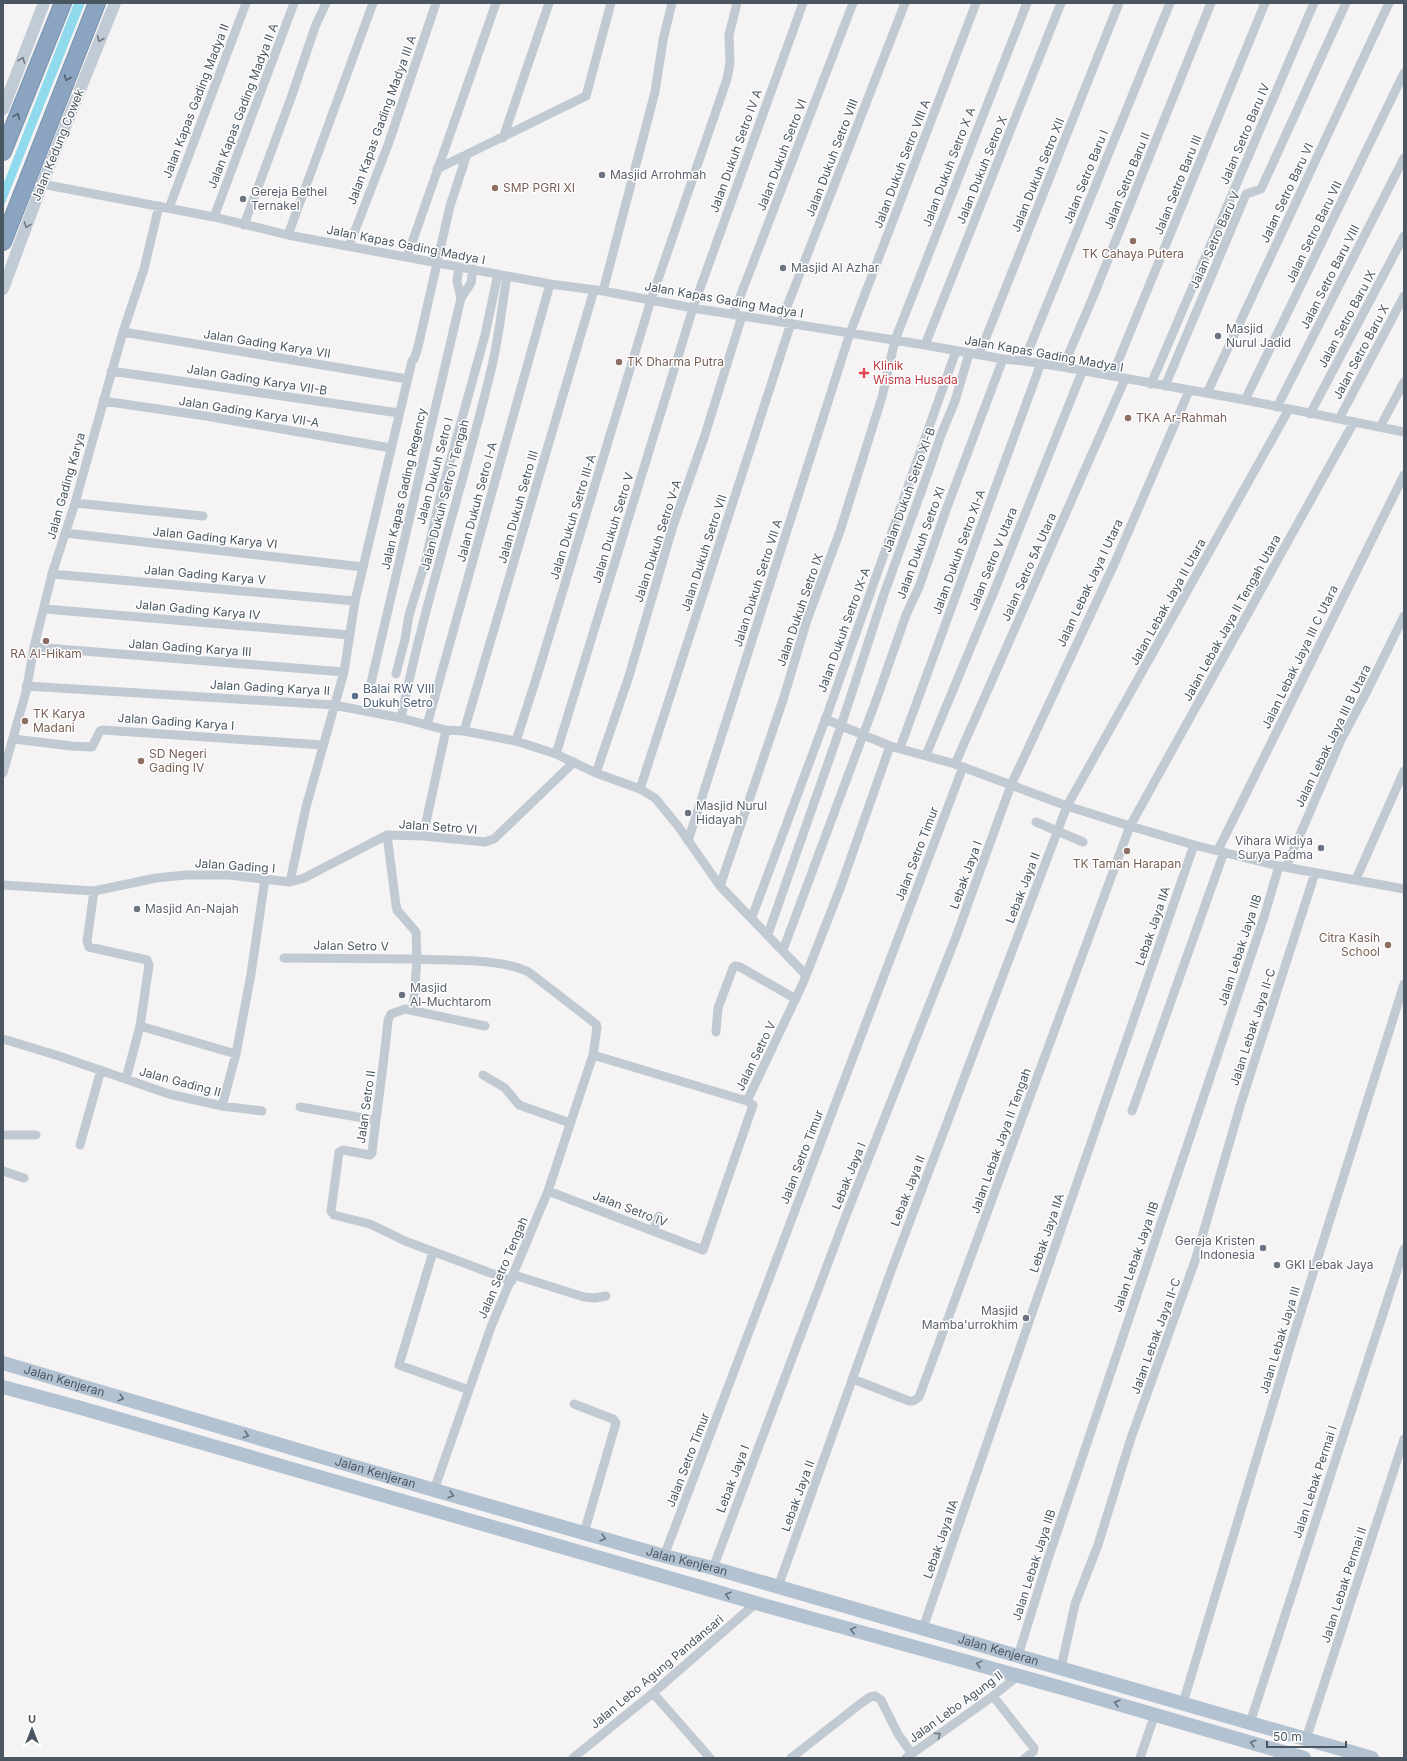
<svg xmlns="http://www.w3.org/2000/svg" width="1407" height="1761" font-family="Inter,sans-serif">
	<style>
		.water { fill: #90daee }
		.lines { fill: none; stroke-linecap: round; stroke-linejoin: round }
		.highway-casing { stroke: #7690ad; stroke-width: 18 }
		.street { stroke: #c1cad2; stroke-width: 9 }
		.secondary { stroke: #c1cbd6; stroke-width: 12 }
		.primary { stroke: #b3c2d1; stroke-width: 14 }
		.highway { stroke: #8ba5c1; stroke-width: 16 }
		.oneway { stroke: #6e7984 }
		.oneway2 { stroke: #505e6b }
		.oneway3 { stroke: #64717d }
		.oneway4 { stroke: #6e7983 }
		.worship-dot { fill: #6b7280; stroke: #fff; stroke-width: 1.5 }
		.education-dot { fill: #8d6e63; stroke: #fff; stroke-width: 1.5 }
		.health-dot { fill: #e0444e; stroke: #fff; stroke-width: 1.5 }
		.service-dot { fill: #5c6f8a; stroke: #fff; stroke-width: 1.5 }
		.labels { text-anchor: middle; stroke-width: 3; stroke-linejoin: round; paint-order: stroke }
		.street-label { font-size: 12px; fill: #4a5661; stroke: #fff }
		.worship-label { font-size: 12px; fill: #5b616d; stroke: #fff; text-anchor: start }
		.education-label { font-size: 12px; fill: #785e54; stroke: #fff; text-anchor: start }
		.health-label { font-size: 12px; fill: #be3a42; stroke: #fff; text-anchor: start }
		.service-label { font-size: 12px; fill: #4e5e75; stroke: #fff; text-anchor: start }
	</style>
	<rect width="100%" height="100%" fill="#f5f3f3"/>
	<!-- water -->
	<path class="water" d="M 74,3 L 85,3 L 3,208 L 3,185 Z"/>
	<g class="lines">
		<!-- highway casing -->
		<g class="highway-casing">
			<path id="highway" d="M 3,152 L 63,3
				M 3,242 L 97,3"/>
		</g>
		<!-- street -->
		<path class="street" d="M 503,138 L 549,3
			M 437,169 L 586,96 L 611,3
			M 42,184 L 214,217 L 288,235 L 550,284 L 603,291 L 693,308 L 925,345 L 1003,359 L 1024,361 L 1063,367 L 1245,400 L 1404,432
			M 169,208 L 246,3
			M 214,217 L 294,3
			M 244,225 L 291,98 L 315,27 L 326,3
			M 288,235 L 373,3
			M 349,246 L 388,145 L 436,3
			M 407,257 L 496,3
			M 459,267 L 457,281 L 461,298
			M 603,291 L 655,92 L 663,40 L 672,3
			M 733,315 L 853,3
			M 781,322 L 905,3
			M 123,332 L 407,379
			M 925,345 L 1061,3
			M 979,355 L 1119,3
			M 1024,361 L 1170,3
			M 1063,367 L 1093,297 L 1211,3
			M 111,371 L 399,413
			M 1112,376 L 1265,3
			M 1151,384 L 1314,3
			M 1165,386 L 1246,194 L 1261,189 L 1346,3
			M 1207,393 L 1389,3
			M 1245,400 L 1404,73
			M 103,401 L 206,416 L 391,448
			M 1277,407 L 1404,158
			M 1310,414 L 1404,236
			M 1339,419 L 1404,296
			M 1380,427 L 1404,382
			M 75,503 L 203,516
			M 65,533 L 363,567
			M 52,574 L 355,601
			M 45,609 L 350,635
			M 34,647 L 344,672
			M 396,674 L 405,639 L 409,615 L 425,563 L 439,502 L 485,335 L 498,274
			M 26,686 L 334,705 L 401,718 L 446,730 L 464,731 L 516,741 L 556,754 L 596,773 L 640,789 L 655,798 L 678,826 L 720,886 L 806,975
			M 370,687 L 461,298 L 471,283 L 473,269
			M 401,718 C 425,599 464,484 492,366 C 499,336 502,306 507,276
			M 825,719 L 890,746 L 955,764 L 1067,806 L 1130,826 L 1194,845 L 1279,866 L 1404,889
			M 427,725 L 550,284
			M 464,731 L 594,290
			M 14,739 L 71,746 L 92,747 L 100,731 L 103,730 L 323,745
			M 516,741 L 537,676 L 651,300 L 727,79 L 730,63 L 729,35 L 737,3
			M 900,748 L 1041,363
			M 556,754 L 693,308 L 803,3
			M 926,755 L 995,589 L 1082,372
			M 955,764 L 1125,379
			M 3,773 L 26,692 L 34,647 L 52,574 L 75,503 L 123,332 L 144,269 L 159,206
			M 596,773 L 629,676 L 673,526 L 704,438 L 742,316
			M 640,789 L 791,323
			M 1036,822 L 1083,842
			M 387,835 L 396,905 L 397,910 L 416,932 L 417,959 C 448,961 505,958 530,973 L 596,1024 L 597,1027 L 593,1055 L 548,1191 L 491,1327 L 434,1490
			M 423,836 L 446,730
			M 688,841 L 850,333 L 976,3
			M 1218,850 L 1404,475
			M 1286,867 L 1341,740 L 1366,693 L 1404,616
			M 1356,879 L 1404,771
			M 290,882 L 306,807 L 344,672 L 355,601 L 412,361 L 414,359 L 418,347 L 450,206 L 467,154
			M 3,885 L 94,891 L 156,878 L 186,875 L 229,875 L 290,882 L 304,878 L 387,835 L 423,836 L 485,842 L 494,839 L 574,762
			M 720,886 L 783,700 L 807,620 L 840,531 L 882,397 L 895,340 L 1027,3
			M 94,891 L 87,941 L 89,947 L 147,960 L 149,965 L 140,1026 L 126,1079
			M 752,917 L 827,715 L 956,351
			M 768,934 L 841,726 L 884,594 L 929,470 L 941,435 L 955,401 L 969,354
			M 783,950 L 878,695 L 906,615 L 919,587 L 946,510 L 1003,359
			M 284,958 L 417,959 L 413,1011
			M 140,1026 L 236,1054
			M 485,1026 L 405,1009 L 391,1014 L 388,1020 C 384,1064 377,1108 372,1153 L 370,1155 L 343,1150 L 339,1152 L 331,1211 L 334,1215 L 370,1224 L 405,1241 L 512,1281
			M 716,1032 L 718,1008 L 733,968 L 735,966 L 740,967 L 796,999
			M 3,1039 L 59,1056 L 169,1094 L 222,1106 L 262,1111
			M 483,1075 L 505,1088 L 519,1105 L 570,1123
			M 747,1101 L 803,983 L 841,886 L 890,746
			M 222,1106 L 236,1054 L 251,974 L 265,879
			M 300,1107 L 375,1120
			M 1132,1111 L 1224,852
			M 3,1135 L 36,1135
			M 80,1145 L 101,1070
			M 3,1171 L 24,1178
			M 548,1191 L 703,1250 L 753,1105 L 747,1101 L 593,1055
			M 653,1231 L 659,1216
			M 433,1252 L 399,1365 L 469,1390
			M 514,1275 L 584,1297 L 595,1298 L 606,1296
			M 853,1379 L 909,1401 L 913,1401 L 919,1397 L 1130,826 L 1354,422
			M 574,1404 L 613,1419 L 616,1423 L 584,1533
			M 664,1556 L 963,767
			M 713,1568 L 845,1218 L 956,937 L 1011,785 L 1116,560 L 1189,391
			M 778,1587 L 891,1271 L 1067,806 L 1289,409
			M 923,1628 L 1194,845
			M 1018,1656 L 1047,1562 L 1264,917 L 1279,866
			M 1061,1668 L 1075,1604 L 1098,1545 L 1131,1438 L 1195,1261 L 1241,1103 L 1315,873
			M 653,1693 L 710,1758
			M 993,1696 L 1034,1748 L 1033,1752 L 1025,1758
			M 1183,1703 L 1294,1334 L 1404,984
			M 1250,1723 L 1404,1249
			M 1306,1739 L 1404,1439
			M 573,1758 L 653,1693 L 756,1603
			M 791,1758 L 860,1704 L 870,1697 L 875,1696 L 881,1700 L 898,1734 L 912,1754
			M 906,1758 L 993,1696 L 1019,1675
			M 1140,1758 L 1155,1714"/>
		<!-- secondary -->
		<path class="secondary" d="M 3,109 L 44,3
			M 3,289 L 42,184 L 115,3"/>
		<!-- primary -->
		<g class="primary">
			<path id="s1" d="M 3,1363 L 434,1490 L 664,1556 L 713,1568 L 1372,1758"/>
			<path d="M 3,1387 L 81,1408 L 756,1603 L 1066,1689 L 1304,1758"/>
		</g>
		<!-- highway -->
		<use href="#highway" class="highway"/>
	</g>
	<!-- one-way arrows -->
	<defs><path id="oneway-chevron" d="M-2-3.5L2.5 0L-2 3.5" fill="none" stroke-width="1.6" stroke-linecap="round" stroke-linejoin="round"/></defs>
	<g class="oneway">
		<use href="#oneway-chevron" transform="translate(100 39) rotate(112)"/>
		<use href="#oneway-chevron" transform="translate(22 60) rotate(-69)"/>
		<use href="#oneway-chevron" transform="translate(27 225) rotate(111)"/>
	</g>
	<g class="oneway2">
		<use href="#oneway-chevron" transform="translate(67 78) rotate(112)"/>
		<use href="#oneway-chevron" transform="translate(17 116) rotate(-68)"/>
	</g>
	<g class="oneway3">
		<use href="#oneway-chevron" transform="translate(121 1398) rotate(16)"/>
		<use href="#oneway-chevron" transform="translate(246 1435) rotate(16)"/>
		<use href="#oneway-chevron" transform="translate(451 1495) rotate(16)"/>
		<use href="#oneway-chevron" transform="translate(603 1538) rotate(16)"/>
		<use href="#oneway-chevron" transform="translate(728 1595) rotate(-164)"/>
		<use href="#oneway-chevron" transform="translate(853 1630) rotate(-165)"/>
		<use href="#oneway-chevron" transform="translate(979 1664) rotate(-165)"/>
		<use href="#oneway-chevron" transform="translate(1117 1703) rotate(-164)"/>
		<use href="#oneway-chevron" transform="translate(1253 1743) rotate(-164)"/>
	</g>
	<use class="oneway4" href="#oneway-chevron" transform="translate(938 1735) rotate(-36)"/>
	<!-- markers -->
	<g class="worship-dot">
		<circle cx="602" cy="175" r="4"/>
		<circle cx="243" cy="199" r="4"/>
		<circle cx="783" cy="268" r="4"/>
		<circle cx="1218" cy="336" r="4"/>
		<circle cx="688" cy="813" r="4"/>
		<circle cx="1321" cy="848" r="4"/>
		<circle cx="137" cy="909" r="4"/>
		<circle cx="402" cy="995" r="4"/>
		<circle cx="1263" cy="1248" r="4"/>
		<circle cx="1277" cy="1265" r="4"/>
		<circle cx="1026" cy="1318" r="4"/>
	</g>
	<g class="education-dot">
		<circle cx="495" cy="188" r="4"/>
		<circle cx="1133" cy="241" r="4"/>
		<circle cx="619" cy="362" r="4"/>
		<circle cx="1128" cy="418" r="4"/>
		<circle cx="46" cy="641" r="4"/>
		<circle cx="25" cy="721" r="4"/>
		<circle cx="141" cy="761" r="4"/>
		<circle cx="1127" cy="851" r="4"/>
		<circle cx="1388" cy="945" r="4"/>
	</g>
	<path class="health-dot" d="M862 367h4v4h4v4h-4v4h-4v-4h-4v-4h4z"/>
	<circle class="service-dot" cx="355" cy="696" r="4"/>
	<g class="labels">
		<!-- street labels -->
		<g class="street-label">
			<text transform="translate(196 101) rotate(-69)" y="4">Jalan Kapas Gading Madya II</text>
			<text transform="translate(243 106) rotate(-69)" y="4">Jalan Kapas Gading Madya II A</text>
			<text transform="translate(382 120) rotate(-70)" y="4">Jalan Kapas Gading Madya III A</text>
			<text transform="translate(1245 134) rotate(-67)" y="4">Jalan Setro Baru IV</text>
			<text transform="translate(58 145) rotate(-68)" y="4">Jalan Kedung Cowek</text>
			<text transform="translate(736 151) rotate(-70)" y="4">Jalan Dukuh Setro IV A</text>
			<text transform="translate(782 155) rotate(-69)" y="4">Jalan Dukuh Setro VI</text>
			<text transform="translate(832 158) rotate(-69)" y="4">Jalan Dukuh Setro VIII</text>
			<text transform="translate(902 164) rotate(-69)" y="4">Jalan Dukuh Setro VIII A</text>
			<text transform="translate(949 167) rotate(-69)" y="4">Jalan Dukuh Setro X A</text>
			<text transform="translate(982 170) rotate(-68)" y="4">Jalan Dukuh Setro X</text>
			<text transform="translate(1038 175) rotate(-68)" y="4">Jalan Dukuh Setro XII</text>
			<text transform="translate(1086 177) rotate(-68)" y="4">Jalan Setro Baru I</text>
			<text transform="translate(1127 181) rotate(-68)" y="4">Jalan Setro Baru II</text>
			<text transform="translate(1178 185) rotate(-68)" y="4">Jalan Setro Baru III</text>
			<text transform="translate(1287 193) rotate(-65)" y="4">Jalan Setro Baru VI</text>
			<text transform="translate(1314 232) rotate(-64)" y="4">Jalan Setro Baru VII</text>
			<text transform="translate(1215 240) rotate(-66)" y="4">Jalan Setro Baru V</text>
			<text transform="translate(406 245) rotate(11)" y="4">Jalan Kapas Gading Madya I</text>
			<text transform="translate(1330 277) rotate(-63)" y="4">Jalan Setro Baru VIII</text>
			<text transform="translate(724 300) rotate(10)" y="4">Jalan Kapas Gading Madya I</text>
			<text transform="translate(1347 319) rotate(-62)" y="4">Jalan Setro Baru IX</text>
			<text transform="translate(267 344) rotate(9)" y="4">Jalan Gading Karya VII</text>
			<text transform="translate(1361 352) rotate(-62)" y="4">Jalan Setro Baru X</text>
			<text transform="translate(1044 354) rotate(10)" y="4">Jalan Kapas Gading Madya I</text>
			<text transform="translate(257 380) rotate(9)" y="4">Jalan Gading Karya VII-B</text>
			<text transform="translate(249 412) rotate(9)" y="4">Jalan Gading Karya VII-A</text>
			<text transform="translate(435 471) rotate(-75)" y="4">Jalan Dukuh Setro I</text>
			<text transform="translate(66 486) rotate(-74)" y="4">Jalan Gading Karya</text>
			<text transform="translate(404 489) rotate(-77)" y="4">Jalan Kapas Gading Regency</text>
			<text transform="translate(909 490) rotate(-70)" y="4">Jalan Dukuh Setro XI-B</text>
			<text transform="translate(445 495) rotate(-75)" y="4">Jalan Dukuh Setro I Tengah</text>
			<text transform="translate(477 502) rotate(-75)" y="4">Jalan Dukuh Setro I-A</text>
			<text transform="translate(518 507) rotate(-74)" y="4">Jalan Dukuh Setro III</text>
			<text transform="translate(573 517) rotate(-73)" y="4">Jalan Dukuh Setro III-A</text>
			<text transform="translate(613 528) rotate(-73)" y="4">Jalan Dukuh Setro V</text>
			<text transform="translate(215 538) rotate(6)" y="4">Jalan Gading Karya VI</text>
			<text transform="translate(658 541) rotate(-72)" y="4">Jalan Dukuh Setro V-A</text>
			<text transform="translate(921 543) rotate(-70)" y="4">Jalan Dukuh Setro XI</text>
			<text transform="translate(959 552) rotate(-70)" y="4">Jalan Dukuh Setro XI-A</text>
			<text transform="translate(704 553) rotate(-72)" y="4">Jalan Dukuh Setro VII</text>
			<text transform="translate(993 559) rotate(-68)" y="4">Jalan Setro V Utara</text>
			<text transform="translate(1029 567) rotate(-66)" y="4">Jalan Setro 5A Utara</text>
			<text transform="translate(205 575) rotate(5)" y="4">Jalan Gading Karya V</text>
			<text transform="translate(758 583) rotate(-72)" y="4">Jalan Dukuh Setro VII A</text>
			<text transform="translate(1090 583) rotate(-65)" y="4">Jalan Lebak Jaya I Utara</text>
			<text transform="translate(1168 602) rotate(-61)" y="4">Jalan Lebak Jaya II Utara</text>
			<text transform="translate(198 610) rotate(5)" y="4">Jalan Gading Karya IV</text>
			<text transform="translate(800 610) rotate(-71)" y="4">Jalan Dukuh Setro IX</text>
			<text transform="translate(1232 618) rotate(-61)" y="4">Jalan Lebak Jaya II Tengah Utara</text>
			<text transform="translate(844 630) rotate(-70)" y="4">Jalan Dukuh Setro IX-A</text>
			<text transform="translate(190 648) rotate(4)" y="4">Jalan Gading Karya III</text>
			<text transform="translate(1300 657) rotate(-64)" y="4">Jalan Lebak Jaya III C Utara</text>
			<text transform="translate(270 688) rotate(3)" y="4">Jalan Gading Karya II</text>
			<text transform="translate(176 722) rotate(4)" y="4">Jalan Gading Karya I</text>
			<text transform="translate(1333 736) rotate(-64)" y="4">Jalan Lebak Jaya III B Utara</text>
			<text transform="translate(438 827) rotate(4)" y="4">Jalan Setro VI</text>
			<text transform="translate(917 854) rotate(-69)" y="4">Jalan Setro Timur</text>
			<text transform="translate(235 866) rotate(4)" y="4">Jalan Gading I</text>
			<text transform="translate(966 875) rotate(-70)" y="4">Lebak Jaya I</text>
			<text transform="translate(1023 888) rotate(-69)" y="4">Lebak Jaya II</text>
			<text transform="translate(1153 926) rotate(-71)" y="4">Lebak Jaya IIA</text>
			<text transform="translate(351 946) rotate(1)" y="4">Jalan Setro V</text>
			<text transform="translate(1240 950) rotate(-72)" y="4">Jalan Lebak Jaya IIB</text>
			<text transform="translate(1253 1027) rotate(-72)" y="4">Jalan Lebak Jaya II-C</text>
			<text transform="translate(756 1056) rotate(-64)" y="4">Jalan Setro V</text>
			<text transform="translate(180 1082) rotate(15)" y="4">Jalan Gading II</text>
			<text transform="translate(366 1107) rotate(-82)" y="4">Jalan Setro II</text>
			<text transform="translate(1001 1141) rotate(-70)" y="4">Jalan Lebak Jaya II Tengah</text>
			<text transform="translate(802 1157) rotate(-69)" y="4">Jalan Setro Timur</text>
			<text transform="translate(849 1176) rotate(-68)" y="4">Lebak Jaya I</text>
			<text transform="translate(908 1191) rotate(-69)" y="4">Lebak Jaya II</text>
			<text transform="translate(630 1209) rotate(21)" y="4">Jalan Setro IV</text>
			<text transform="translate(1047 1233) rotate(-71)" y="4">Lebak Jaya IIA</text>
			<text transform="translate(1136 1257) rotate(-71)" y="4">Jalan Lebak Jaya IIB</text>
			<text transform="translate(503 1268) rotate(-67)" y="4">Jalan Setro Tengah</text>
			<text transform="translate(1156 1336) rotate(-70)" y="4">Jalan Lebak Jaya II-C</text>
			<text transform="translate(1280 1340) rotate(-73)" y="4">Jalan Lebak Jaya III</text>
			<text dy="4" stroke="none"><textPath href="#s1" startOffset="64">Jalan Kenjeran</textPath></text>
			<text transform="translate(688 1460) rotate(-69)" y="4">Jalan Setro Timur</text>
			<text dy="4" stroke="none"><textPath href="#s1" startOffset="388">Jalan Kenjeran</textPath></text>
			<text transform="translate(733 1479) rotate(-69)" y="4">Lebak Jaya I</text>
			<text transform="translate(1315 1482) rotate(-72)" y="4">Jalan Lebak Permai I</text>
			<text transform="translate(798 1496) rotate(-70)" y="4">Lebak Jaya II</text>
			<text transform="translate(941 1539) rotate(-71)" y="4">Lebak Jaya IIA</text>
			<text dy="4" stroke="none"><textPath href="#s1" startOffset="712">Jalan Kenjeran</textPath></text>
			<text transform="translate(1034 1565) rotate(-72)" y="4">Jalan Lebak Jaya IIB</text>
			<text transform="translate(1344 1585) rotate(-72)" y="4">Jalan Lebak Permai II</text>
			<text dy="4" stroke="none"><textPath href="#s1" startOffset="1036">Jalan Kenjeran</textPath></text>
			<text transform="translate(657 1672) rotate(-40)" y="4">Jalan Lebo Agung Pandansari</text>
			<text transform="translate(956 1707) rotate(-36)" y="4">Jalan Lebo Agung II</text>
		</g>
		<!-- worship labels -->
		<g class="worship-label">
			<text x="610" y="179">Masjid Arrohmah</text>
			<text x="251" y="196">Gereja Bethel<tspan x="251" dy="14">Ternakel</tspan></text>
			<text x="791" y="272">Masjid Al Azhar</text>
			<text x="1226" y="333">Masjid<tspan x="1226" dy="14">Nurul Jadid</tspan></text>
			<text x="696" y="810">Masjid Nurul<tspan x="696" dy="14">Hidayah</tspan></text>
			<text x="1313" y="845" text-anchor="end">Vihara Widiya<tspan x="1313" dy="14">Surya Padma</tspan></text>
			<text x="145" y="913">Masjid An-Najah</text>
			<text x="410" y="992">Masjid<tspan x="410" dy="14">Al-Muchtarom</tspan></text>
			<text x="1255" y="1245" text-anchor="end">Gereja Kristen<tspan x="1255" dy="14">Indonesia</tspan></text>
			<text x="1285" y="1269">GKI Lebak Jaya</text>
			<text x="1018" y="1315" text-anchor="end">Masjid<tspan x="1018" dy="14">Mamba'urrokhim</tspan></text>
		</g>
		<!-- education labels -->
		<g class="education-label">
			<text x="503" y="192">SMP PGRI XI</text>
			<text x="1133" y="258" text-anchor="middle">TK Cahaya Putera</text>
			<text x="627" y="366">TK Dharma Putra</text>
			<text x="1136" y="422">TKA Ar-Rahmah</text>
			<text x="46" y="658" text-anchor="middle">RA Al-Hikam</text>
			<text x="33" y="718">TK Karya<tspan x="33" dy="14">Madani</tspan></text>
			<text x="149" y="758">SD Negeri<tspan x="149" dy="14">Gading IV</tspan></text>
			<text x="1127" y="868" text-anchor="middle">TK Taman Harapan</text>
			<text x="1380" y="942" text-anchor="end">Citra Kasih<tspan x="1380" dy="14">School</tspan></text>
		</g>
		<!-- health labels -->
		<g class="health-label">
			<text x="873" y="370">Klinik<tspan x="873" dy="14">Wisma Husada</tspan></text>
		</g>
		<!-- service labels -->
		<g class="service-label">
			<text x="363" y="693">Balai RW VIII<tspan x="363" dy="14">Dukuh Setro</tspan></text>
		</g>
	</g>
	<!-- border -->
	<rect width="1407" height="1761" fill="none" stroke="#4a5661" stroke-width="8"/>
	<!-- north arrow -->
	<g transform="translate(32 1729)" stroke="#ffffff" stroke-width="3" paint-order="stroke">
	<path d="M0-3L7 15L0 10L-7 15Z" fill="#4a5661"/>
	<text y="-6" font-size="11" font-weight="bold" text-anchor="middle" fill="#4a5661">U</text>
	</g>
	<!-- scale -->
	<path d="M1267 1741v6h79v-6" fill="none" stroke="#4a5661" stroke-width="2"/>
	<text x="1273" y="1741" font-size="12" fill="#4a5661" stroke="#ffffff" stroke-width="3" paint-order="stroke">50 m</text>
</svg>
